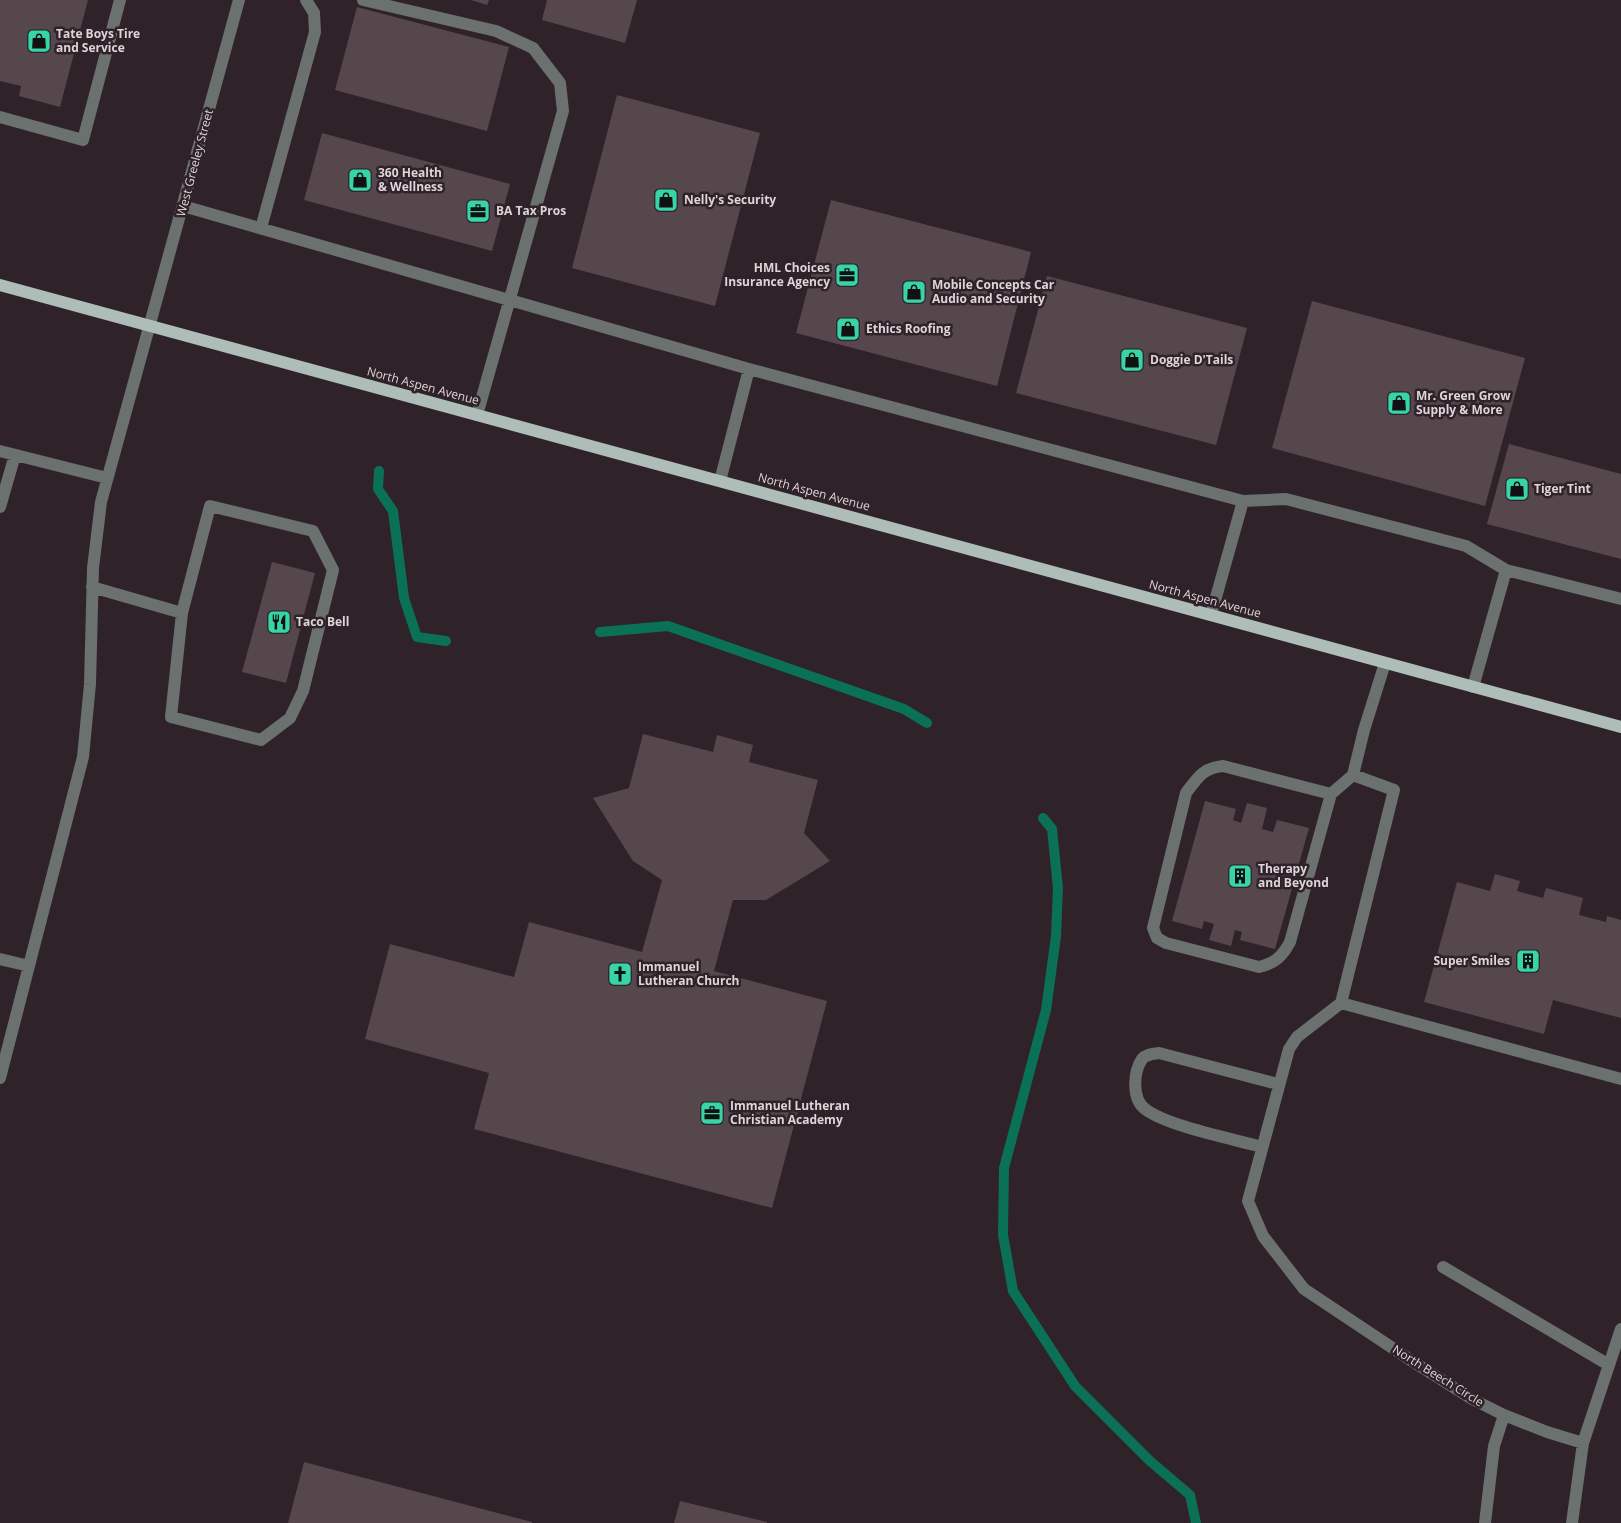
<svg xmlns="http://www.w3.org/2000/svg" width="1621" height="1523" font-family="'Open Sans',sans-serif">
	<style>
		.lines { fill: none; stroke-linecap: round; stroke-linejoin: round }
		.stream { stroke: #0a7156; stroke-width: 10 }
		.building { fill: #56474d }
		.minor { stroke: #6a716e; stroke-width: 12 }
		.major { stroke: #aebdb7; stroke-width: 12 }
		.labels { text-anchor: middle; stroke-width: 5; stroke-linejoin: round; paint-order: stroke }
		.poi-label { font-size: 12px; font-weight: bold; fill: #ded5d9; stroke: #2f2228; text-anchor: start }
		.street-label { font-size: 12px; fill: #ded5d9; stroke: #2f2228 }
	</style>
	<rect width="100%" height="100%" fill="#2f2228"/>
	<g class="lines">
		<!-- stream -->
		<path class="stream" d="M 379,471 L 378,489 L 393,511 L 404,598 L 417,637 L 446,641
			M 600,632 L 668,626 L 904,709 L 927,723
			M 1043,818 L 1052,829 L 1058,888 L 1056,936 L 1046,1010 L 1004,1168 L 1003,1235 L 1013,1291 L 1075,1386 L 1150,1461 L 1190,1495 L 1196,1523"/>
	</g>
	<!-- building -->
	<path class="building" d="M 0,0 L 88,0 L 60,107 L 19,96 L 21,86 L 0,81 Z
		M 471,0 L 489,0 L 487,5 Z
		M 547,0 L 637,0 L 625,43 L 542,20 Z
		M 357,7 L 509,47 L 487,131 L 335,90 Z
		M 617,95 L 760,133 L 715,306 L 572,268 Z
		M 322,133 L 510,184 L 492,251 L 304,200 Z
		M 831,200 L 1031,252 L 997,386 L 796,333 Z
		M 1047,276 L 1247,328 L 1216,445 L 1016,393 Z
		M 1312,301 L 1525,358 L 1485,506 L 1272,448 Z
		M 1509,444 L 1621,474 L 1621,559 L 1487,524 Z
		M 272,562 L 315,573 L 286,683 L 242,672 Z
		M 643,734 L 713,752 L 717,735 L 753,745 L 749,762 L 818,780 L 804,833 L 830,861 L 766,900 L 733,900 L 714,971 L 827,1001 L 772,1208 L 474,1129 L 489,1073 L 365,1039 L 390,944 L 514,977 L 529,922 L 642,952 L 662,880 L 633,861 L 593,798 L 629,788 Z
		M 1205,801 L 1236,809 L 1233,820 L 1241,823 L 1247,803 L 1267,808 L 1262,829 L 1273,832 L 1277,820 L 1309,828 L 1275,949 L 1240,940 L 1242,932 L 1235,930 L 1231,946 L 1209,940 L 1214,924 L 1204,921 L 1202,929 L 1172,921 Z
		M 1495,874 L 1520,881 L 1517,891 L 1543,898 L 1546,888 L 1583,898 L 1579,915 L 1606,922 L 1607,916 L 1621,920 L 1621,1018 L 1553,1000 L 1544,1034 L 1424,1002 L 1457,882 L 1490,891 Z
		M 304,1462 L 532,1522 L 532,1523 L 288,1523 Z
		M 680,1501 L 767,1522 L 767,1523 L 674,1523 Z"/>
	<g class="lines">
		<!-- minor -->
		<path class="minor" d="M 363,0 L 496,31 L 533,48 L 560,83 L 563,111 L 477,415
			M 0,117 L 83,140 L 120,0
			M 183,206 L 749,369
			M 261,228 L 315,32 L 314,13 L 306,0
			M 0,451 L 107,478
			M 720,481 L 749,369 L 1243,501 L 1286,499 L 1466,546 L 1506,570 L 1621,599
			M 210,506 L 313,531 L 333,570 L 303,691 L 290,718 L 261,740 L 171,717 L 182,613 Z
			M 0,507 L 15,455
			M 92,587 L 182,613
			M 1211,615 L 1243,501
			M 1385,663 L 1364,730 L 1353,775 L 1394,790 L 1341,1003 L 1621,1079
			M 1473,687 L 1506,570
			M 1331,794 L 1290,942 C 1282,957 1275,963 1259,967 L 1166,943 L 1157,938 L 1153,928 L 1186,793 C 1198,777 1203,768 1223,766 L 1331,794 L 1353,775
			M 0,959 L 29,966
			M 1341,1003 L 1297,1037 L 1289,1049 L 1248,1201 L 1263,1236 L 1304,1289 L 1412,1361 L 1472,1399 L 1504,1415 L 1547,1432 L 1583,1443
			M 0,1078 L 83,757 L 90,684 L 93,568 L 101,502 L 239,0
			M 1262,1147 C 1233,1139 1167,1126 1145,1109 C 1132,1099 1133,1073 1142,1059 C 1146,1054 1153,1054 1159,1053 L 1278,1084
			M 1443,1267 L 1609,1365
			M 1485,1523 L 1494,1446 L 1504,1415
			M 1572,1523 L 1583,1443 L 1621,1329"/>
		<!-- major -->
		<path class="major" d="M 0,285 L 1621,727"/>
	</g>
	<!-- icons -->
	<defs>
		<g id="shop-square" transform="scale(1.25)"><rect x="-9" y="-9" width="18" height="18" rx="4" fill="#36d4a7" stroke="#2f2228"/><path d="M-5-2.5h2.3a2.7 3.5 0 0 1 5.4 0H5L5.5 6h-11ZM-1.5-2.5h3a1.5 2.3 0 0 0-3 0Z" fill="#111"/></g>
		<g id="office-square" transform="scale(1.25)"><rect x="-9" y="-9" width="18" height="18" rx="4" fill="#36d4a7" stroke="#2f2228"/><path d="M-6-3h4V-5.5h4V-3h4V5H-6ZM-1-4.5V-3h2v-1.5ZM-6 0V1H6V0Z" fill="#111"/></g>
		<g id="restaurant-square" transform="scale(1.25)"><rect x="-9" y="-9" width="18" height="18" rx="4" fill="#36d4a7" stroke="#2f2228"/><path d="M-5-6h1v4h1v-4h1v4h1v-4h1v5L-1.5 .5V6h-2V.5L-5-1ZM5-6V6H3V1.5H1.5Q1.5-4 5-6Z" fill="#111"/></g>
		<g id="building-square" transform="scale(1.25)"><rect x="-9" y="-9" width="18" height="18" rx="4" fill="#36d4a7" stroke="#2f2228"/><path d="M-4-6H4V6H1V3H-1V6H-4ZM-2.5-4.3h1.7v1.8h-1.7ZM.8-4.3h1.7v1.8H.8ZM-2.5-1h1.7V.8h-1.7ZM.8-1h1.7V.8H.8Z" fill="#111"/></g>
		<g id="church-square" transform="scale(1.25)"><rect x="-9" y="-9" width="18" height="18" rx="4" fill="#36d4a7" stroke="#2f2228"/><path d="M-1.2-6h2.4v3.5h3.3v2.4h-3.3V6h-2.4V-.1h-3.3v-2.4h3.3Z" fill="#111"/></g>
	</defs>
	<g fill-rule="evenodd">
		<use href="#shop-square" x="39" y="41"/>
		<use href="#shop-square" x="360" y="180"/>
		<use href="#shop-square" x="666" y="200"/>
		<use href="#office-square" x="478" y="211"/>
		<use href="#office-square" x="847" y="275"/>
		<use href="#shop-square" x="914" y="292"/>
		<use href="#shop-square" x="848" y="329"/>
		<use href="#shop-square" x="1132" y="360"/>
		<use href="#shop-square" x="1399" y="403"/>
		<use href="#shop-square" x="1517" y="489"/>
		<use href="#restaurant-square" x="279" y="622"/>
		<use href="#building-square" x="1240" y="876"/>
		<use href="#building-square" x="1528" y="961"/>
		<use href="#church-square" x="620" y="974"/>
		<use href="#office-square" x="712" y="1113"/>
	</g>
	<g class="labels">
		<!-- poi labels -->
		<g class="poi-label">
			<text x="56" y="38">Tate Boys Tire<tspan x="56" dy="14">and Service</tspan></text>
			<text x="378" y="177">360 Health<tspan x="378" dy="14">&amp; Wellness</tspan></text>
			<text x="684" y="204">Nelly's Security</text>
			<text x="496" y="215">BA Tax Pros</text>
			<text x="830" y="272" text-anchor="end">HML Choices<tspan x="830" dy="14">Insurance Agency</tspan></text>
			<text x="932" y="289">Mobile Concepts Car<tspan x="932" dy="14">Audio and Security</tspan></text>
			<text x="866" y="333">Ethics Roofing</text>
			<text x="1150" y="364">Doggie D'Tails</text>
			<text x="1416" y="400">Mr. Green Grow<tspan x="1416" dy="14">Supply &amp; More</tspan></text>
			<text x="1534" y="493">Tiger Tint</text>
			<text x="296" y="626">Taco Bell</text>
			<text x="1258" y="873">Therapy<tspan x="1258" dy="14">and Beyond</tspan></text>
			<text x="1510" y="965" text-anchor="end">Super Smiles</text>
			<text x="638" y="971">Immanuel<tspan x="638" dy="14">Lutheran Church</tspan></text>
			<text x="730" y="1110">Immanuel Lutheran<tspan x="730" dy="14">Christian Academy</tspan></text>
		</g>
		<!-- street labels -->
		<g class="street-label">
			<text transform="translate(195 163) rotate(-75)" y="4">West Greeley Street</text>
			<text transform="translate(423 386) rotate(15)" y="4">North Aspen Avenue</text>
			<text transform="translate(814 492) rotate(15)" y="4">North Aspen Avenue</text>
			<text transform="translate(1205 599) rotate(15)" y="4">North Aspen Avenue</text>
			<text transform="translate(1438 1376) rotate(32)" y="4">North Beech Circle</text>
		</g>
	</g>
</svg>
